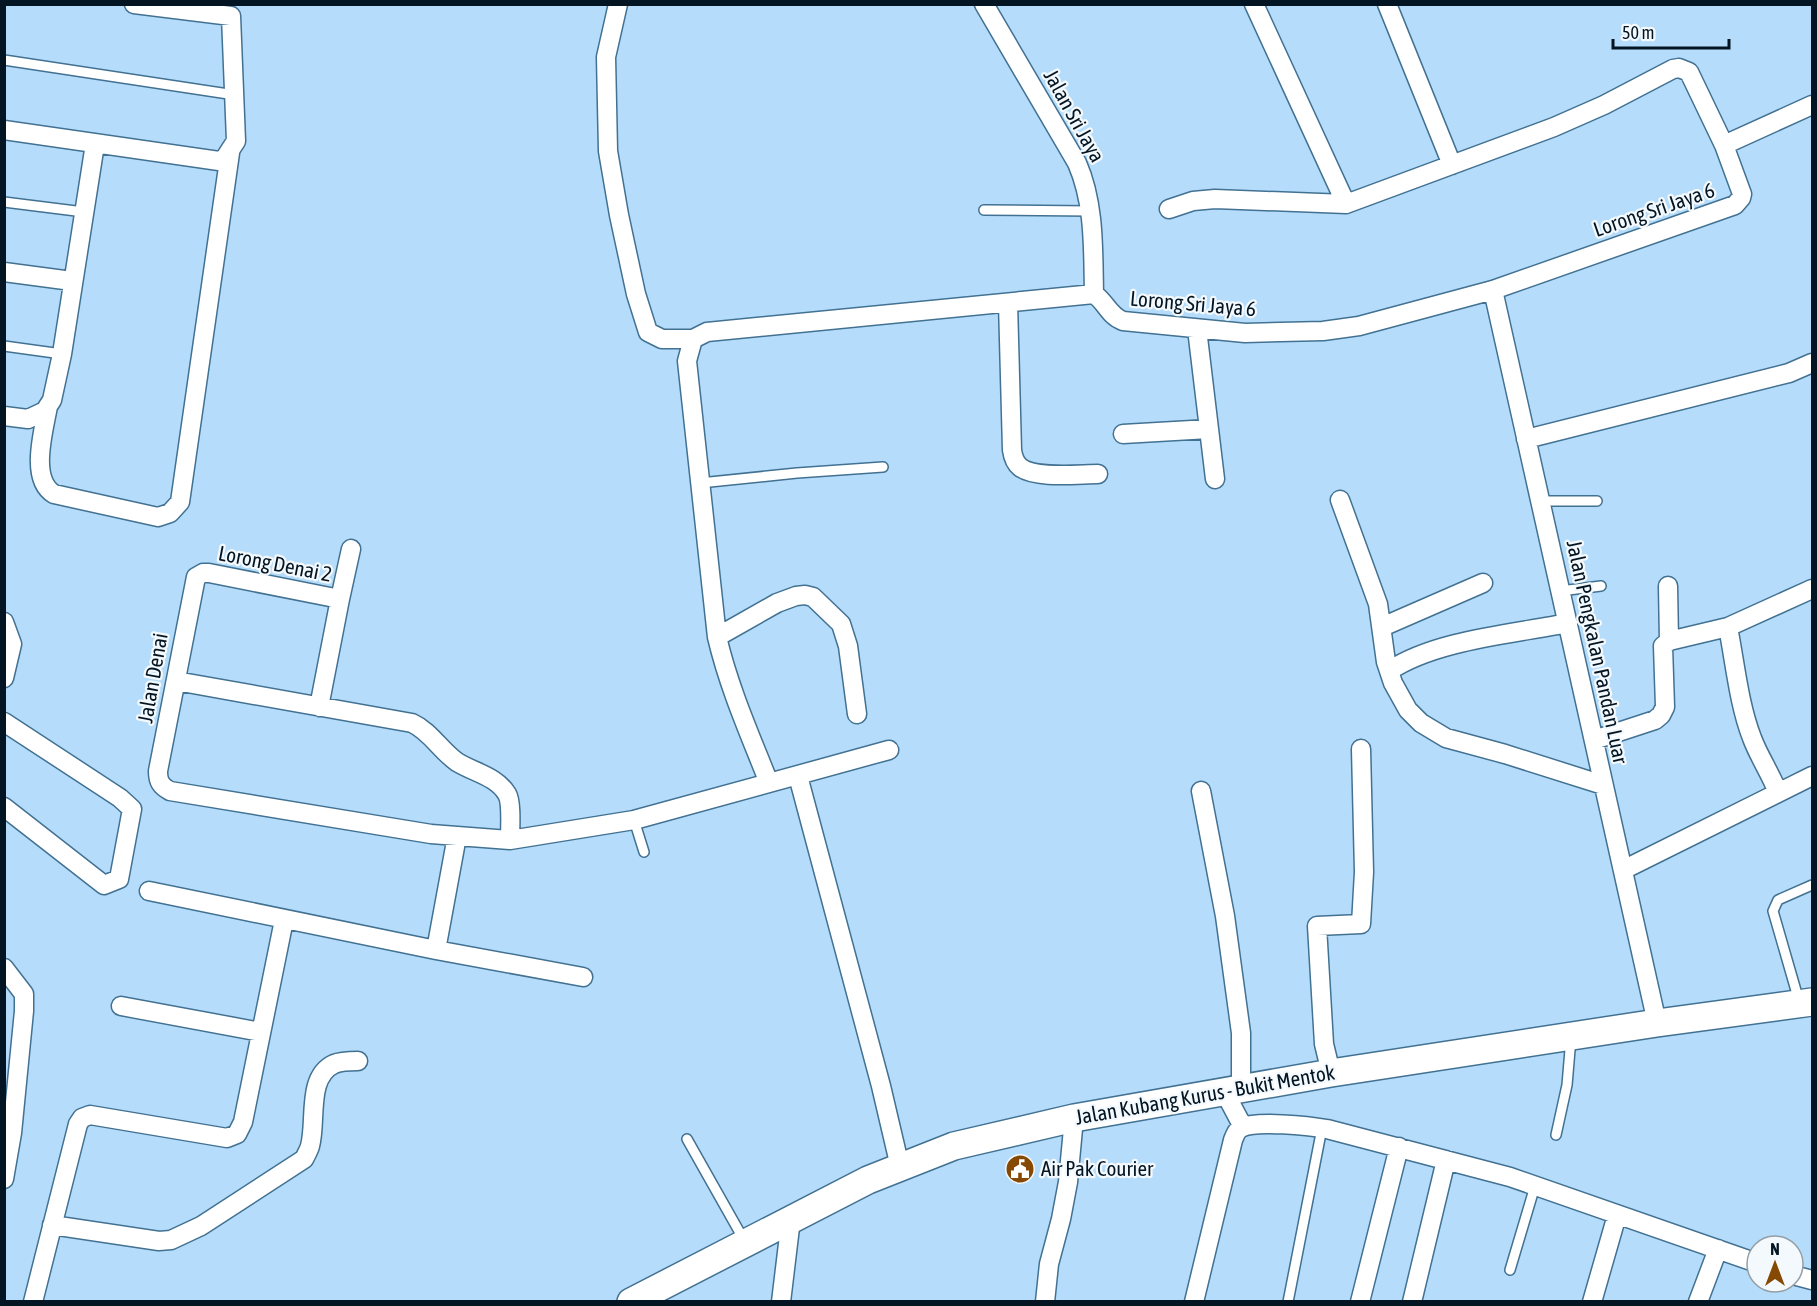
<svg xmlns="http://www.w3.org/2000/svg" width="1817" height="1306" font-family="'Asap Condensed',sans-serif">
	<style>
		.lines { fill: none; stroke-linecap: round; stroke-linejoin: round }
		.lane-casing { stroke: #427192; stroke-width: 12 }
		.street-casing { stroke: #427192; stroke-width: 21 }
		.secondary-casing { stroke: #427192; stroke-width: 30 }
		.lane { stroke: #fff; stroke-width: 9 }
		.street { stroke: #fff; stroke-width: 18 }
		.secondary { stroke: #fff; stroke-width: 27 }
		.labels { text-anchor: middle; stroke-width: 4.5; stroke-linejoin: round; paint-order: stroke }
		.street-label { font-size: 21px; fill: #031522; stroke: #f4f9fd }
		.poi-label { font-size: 21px; fill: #031522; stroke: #f4f9fd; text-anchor: start }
	</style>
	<rect width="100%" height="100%" fill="#b5ddfb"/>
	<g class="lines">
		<!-- lane casing -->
		<g class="lane-casing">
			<path id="lane" d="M 4,60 L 235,95
				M 4,202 L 84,212
				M 984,210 L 1091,211
				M 4,346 L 62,354
				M 700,483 L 797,473 L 883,467
				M 1540,501 L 1597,501
				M 1560,591 L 1601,586
				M 634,820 L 644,852
				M 1799,1001 L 1773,911 L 1778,900 L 1812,885
				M 1556,1135 L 1567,1085 L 1571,1038
				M 687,1139 L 744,1240
				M 1510,1270 L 1535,1186
				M 1288,1302 L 1322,1128"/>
		</g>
		<!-- street casing -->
		<g class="street-casing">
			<path id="street" d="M 618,4 L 606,57 L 608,151 L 619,215 L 636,294 L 648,332 L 662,339 L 693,339
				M 984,4 L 1077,163 C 1095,204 1093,250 1094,294
				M 1254,4 L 1346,204
				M 1387,4 L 1452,165
				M 4,130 L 219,161 L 225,158 L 236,141 L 231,16 L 134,4
				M 1724,145 L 1812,105
				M 4,272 L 72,281
				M 1493,290 L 1657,1023
				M 1094,294 C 1106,302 1109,316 1123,321 L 1245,333 L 1323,331 L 1359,326 L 1493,290 L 1735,205 L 1741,198 L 1742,194 L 1724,145 L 1689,72 L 1679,68 L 1673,69 L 1604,105 L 1554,127 L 1346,204 L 1215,199 L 1193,201 L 1169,209
				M 1008,303 L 1012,450 C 1013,457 1015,463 1020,467 C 1034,479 1079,474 1098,474
				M 1197,329 L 1215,479
				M 48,406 C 44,430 29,479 54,494 L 158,517 L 170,513 L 180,502 L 230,153
				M 4,416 L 28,419 L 45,411 L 52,400 L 62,354 L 95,144
				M 1123,434 L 1209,429
				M 1526,439 L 1789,373 L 1812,363
				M 1340,500 L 1378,604 L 1386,662 L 1393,683 L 1408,710 L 1421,723 L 1446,738 L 1505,754 L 1603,785
				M 340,599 L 209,573 L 203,573 L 196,577 L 158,771 C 158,782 161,786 170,791 L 431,834 L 510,840 L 634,820 L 889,750
				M 4,622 L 12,644 L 4,678
				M 1382,627 L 1483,583
				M 1728,627 C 1735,663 1739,705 1752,738 C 1759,757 1771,774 1778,793
				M 717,637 L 777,603 L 796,596 L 805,595 L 813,597 L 841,624 L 848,646 L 857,714
				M 1669,641 L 1728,627 L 1812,589
				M 1389,671 C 1435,640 1513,634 1568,623
				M 176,681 L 412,723 C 430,731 441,751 457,762 C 475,773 496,776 507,794 C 512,802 510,830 510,840
				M 319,707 L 340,599 L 351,549
				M 4,722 L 120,798 L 132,809 L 119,879 L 104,885 L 4,807
				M 1594,740 L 1655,720 L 1661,715 L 1665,707 L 1663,646 L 1669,641 L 1668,586
				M 798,776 L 881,1086 L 900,1167
				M 769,783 C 750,735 729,688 717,637 L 687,361 L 693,339 L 707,332 L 1094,294
				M 1201,791 L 1225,916 L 1241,1033 L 1241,1088
				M 1623,870 L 1812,776
				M 149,891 L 436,950 L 583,977
				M 436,950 L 457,836
				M 4,968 L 24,994 L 24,1011 L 12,1133 L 4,1179
				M 121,1006 L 261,1032
				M 1331,1073 L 1324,1044 L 1317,926 L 1361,924 L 1364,872 L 1361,749
				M 1224,1091 L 1243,1127
				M 52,1225 L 159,1241 L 171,1240 L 201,1226 L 304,1159 C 306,1155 309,1150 310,1146 C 317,1121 306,1077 334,1064 C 341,1061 350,1061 358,1061
				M 1793,1275 L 1812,1280
				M 33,1302 L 78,1124 L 82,1118 L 90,1115 L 227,1138 L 237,1134 L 243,1122 L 284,920
				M 781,1302 L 791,1219
				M 1045,1302 L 1049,1264 L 1061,1219 L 1068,1182 L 1074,1118
				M 1194,1302 L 1233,1140 C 1235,1135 1237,1130 1241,1128 C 1255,1120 1310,1126 1327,1129 L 1510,1177 L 1757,1263
				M 1360,1302 L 1399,1147
				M 1412,1302 L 1446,1160
				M 1592,1302 L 1617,1215
				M 1698,1302 L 1718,1249"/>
		</g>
		<!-- secondary casing -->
		<g class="secondary-casing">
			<path id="secondary" d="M 631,1302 L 868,1180 L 954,1146 L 1074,1118 L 1331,1073 L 1657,1023 L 1812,1002"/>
		</g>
		<!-- lane -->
		<use href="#lane" class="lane"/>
		<!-- street -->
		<use href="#street" class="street"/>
		<!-- secondary -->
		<use href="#secondary" class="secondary"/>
	</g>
	<!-- icons -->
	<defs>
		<g id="civic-disc" transform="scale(1.5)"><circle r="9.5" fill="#854903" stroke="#f4f9fd"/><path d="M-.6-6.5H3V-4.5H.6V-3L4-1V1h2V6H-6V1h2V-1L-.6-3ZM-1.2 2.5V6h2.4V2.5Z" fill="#fff"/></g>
	</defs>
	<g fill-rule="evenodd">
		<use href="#civic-disc" x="1020" y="1169"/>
	</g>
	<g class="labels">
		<!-- street labels -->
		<g class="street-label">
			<text transform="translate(1074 116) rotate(61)" y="7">Jalan Sri Jaya</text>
			<text transform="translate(1654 210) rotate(-19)" y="7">Lorong Sri Jaya 6</text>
			<text transform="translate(1193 304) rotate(5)" y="7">Lorong Sri Jaya 6</text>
			<text transform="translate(275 564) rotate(11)" y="7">Lorong Denai 2</text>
			<text transform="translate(1597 652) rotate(78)" y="7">Jalan Pengkalan Pandan Luar</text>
			<text transform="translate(153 678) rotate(-80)" y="7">Jalan Denai</text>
			<text transform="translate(1205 1095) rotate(-10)" y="7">Jalan Kubang Kurus - Bukit Mentok</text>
		</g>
		<!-- poi labels -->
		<g class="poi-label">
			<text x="1041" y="1176">Air Pak Courier</text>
		</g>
	</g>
	<!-- border -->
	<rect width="1817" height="1306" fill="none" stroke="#031522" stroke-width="12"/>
	<!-- north arrow -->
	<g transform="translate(1775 1264)"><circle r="28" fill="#f4f9fd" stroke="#949ea5" stroke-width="1.5"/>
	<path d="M0-4.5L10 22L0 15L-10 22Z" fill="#854903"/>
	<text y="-9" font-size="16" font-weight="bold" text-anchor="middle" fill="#031522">N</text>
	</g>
	<!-- scale -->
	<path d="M1613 39v9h116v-9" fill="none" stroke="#031522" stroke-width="3"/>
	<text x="1622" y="39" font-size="18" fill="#031522" stroke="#f4f9fd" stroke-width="4.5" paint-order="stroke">50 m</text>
</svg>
